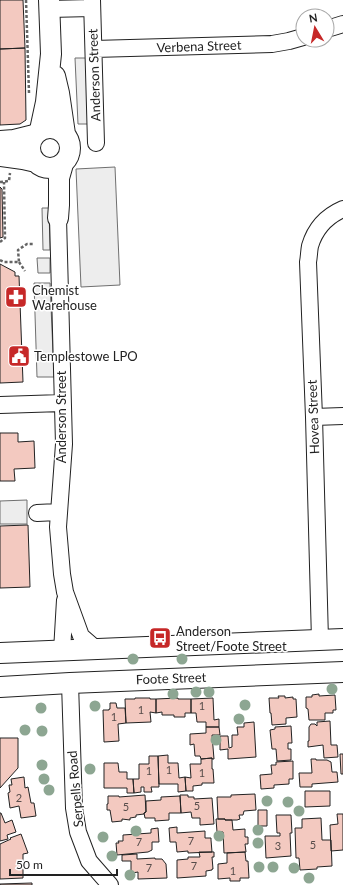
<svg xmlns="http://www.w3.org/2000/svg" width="343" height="885" font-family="Lato,sans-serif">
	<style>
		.parking { fill: #ededed; stroke: #6f6f6f }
		.building { fill: #f3c9c0; stroke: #222 }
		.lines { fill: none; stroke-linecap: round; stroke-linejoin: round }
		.minor-casing { stroke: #222; stroke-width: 18 }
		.major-casing { stroke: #222; stroke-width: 22 }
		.path { stroke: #646464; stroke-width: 2.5; stroke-dasharray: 3 2; stroke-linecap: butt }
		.minor { stroke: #fff; stroke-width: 16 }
		.major { stroke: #fff; stroke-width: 20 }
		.tree { fill: #8da692 }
		.labels { text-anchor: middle; stroke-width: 3; stroke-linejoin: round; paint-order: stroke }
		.number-label { font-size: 11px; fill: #564c4a }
		.street-label { font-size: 13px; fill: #222; stroke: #fff }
		.poi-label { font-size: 13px; fill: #222; stroke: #fff; text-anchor: start }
	</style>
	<rect width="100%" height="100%" fill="#fff"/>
	<!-- parking -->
	<path class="parking" d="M 75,58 L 87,58 L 89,124 L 78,124 Z
		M 115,167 L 120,285 L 81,287 L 76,169 Z
		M 42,208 L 49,208 L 50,250 L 43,250 Z
		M 37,258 L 50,258 L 50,273 L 38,273 Z
		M 34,283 L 50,283 L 54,377 L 37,377 Z
		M 27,500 L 27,524 L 0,524 L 0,501 Z"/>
	<!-- building -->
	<path class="building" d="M 0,0 L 23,0 L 25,48 L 0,49 Z
		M 25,48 L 26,120 L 20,124 L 0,125 L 0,49 Z
		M 0,187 L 2,189 L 3,237 L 0,238 Z
		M 0,264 L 15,272 L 15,276 L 19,276 L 23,382 L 0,383 Z
		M 0,433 L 18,433 L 18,442 L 34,441 L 35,468 L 14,469 L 15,481 L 0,481 Z
		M 28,525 L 30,587 L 0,588 L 0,526 Z
		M 319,694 L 319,696 L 335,695 L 336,710 L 333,710 L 333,713 L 325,713 L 325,720 L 309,720 L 308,709 L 306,708 L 306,697 L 312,697 L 312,695 Z
		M 278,696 L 285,696 L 285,698 L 293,697 L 293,699 L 296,699 L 297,717 L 286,718 L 286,724 L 272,725 L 271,713 L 270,713 L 269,698 L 279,698 Z
		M 135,698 L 150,698 L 150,699 L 156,699 L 156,713 L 150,712 L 151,722 L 126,723 L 125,699 L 135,699 Z
		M 178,698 L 178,699 L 191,699 L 191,713 L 185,713 L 185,717 L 174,717 L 174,715 L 162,715 L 162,712 L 156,713 L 156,699 Z
		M 213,698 L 214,720 L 219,719 L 219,727 L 206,727 L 206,722 L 197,722 L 196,713 L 191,713 L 191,699 Z
		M 110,703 L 116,703 L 117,708 L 125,708 L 126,723 L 118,724 L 119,741 L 104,742 L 103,710 L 109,710 L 109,709 L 110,709 Z
		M 330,721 L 331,745 L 337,745 L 338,757 L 324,758 L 323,745 L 308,747 L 308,741 L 309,741 L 309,727 L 311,724 L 315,724 L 317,726 L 317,722 Z
		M 254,722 L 256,757 L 228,759 L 228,749 L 220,750 L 220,736 L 228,736 L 229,748 L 232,747 L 232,735 L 238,735 L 237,727 L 244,727 L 244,723 Z
		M 291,726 L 292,743 L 288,743 L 288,749 L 291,749 L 291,760 L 277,761 L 276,749 L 272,749 L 270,730 L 275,729 L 275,727 Z
		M 206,727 L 219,727 L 220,735 L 212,735 L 214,759 L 212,759 L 212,758 L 201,759 L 200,756 L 195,756 L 194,744 L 190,745 L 190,734 L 206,733 Z
		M 0,738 L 18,738 L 18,768 L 0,788 Z
		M 340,754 L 343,754 L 343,774 L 341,774 Z
		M 168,755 L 168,763 L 178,763 L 179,778 L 185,777 L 186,791 L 178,792 L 178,784 L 159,784 L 158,756 Z
		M 149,756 L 158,756 L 159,787 L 151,787 L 152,792 L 144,792 L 144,787 L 141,787 L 141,792 L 134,793 L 133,779 L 139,779 L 139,764 L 149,764 Z
		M 212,758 L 212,769 L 213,769 L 214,783 L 202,783 L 202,785 L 193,786 L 193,791 L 186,791 L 185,777 L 191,778 L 190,764 L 201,764 L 201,759 Z
		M 311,759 L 316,759 L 316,760 L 327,760 L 331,762 L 332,772 L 337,772 L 338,782 L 312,784 L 312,787 L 300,787 L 299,773 L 312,773 Z
		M 293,761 L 293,779 L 289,779 L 289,784 L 274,785 L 274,788 L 261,789 L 260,775 L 272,774 L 271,765 L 276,765 L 276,762 Z
		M 104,763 L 118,763 L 119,772 L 127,772 L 127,779 L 133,779 L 134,793 L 127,793 L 127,788 L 104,788 Z
		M 24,777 L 25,788 L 28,787 L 31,803 L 34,803 L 36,816 L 21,818 L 19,806 L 10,808 L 8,793 L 10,792 L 9,785 L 12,785 L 11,779 Z
		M 305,791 L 330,791 L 330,806 L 305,807 Z
		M 255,794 L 256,810 L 244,811 L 243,815 L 239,815 L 240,819 L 237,820 L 225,820 L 225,819 L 218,819 L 217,797 L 231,797 L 231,795 Z
		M 145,795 L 146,812 L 144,813 L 144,814 L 136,815 L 136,817 L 130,818 L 130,820 L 122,819 L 122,821 L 112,822 L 110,810 L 107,810 L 107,804 L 108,804 L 108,796 L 119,796 L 119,797 Z
		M 180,795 L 188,795 L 188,797 L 194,797 L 194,799 L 212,798 L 214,824 L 200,825 L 200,818 L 192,818 L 191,812 L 181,813 Z
		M 180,796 L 181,813 L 169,813 L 169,820 L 155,821 L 155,818 L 145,818 L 144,813 L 146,812 L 146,801 L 161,800 L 161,797 Z
		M 258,810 L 267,810 L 267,826 L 258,826 Z
		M 0,813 L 1,813 L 5,823 L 12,820 L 16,832 L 7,835 L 8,839 L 0,841 Z
		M 337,814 L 343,814 L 343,850 L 331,851 L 330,825 L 338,824 Z
		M 276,815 L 291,815 L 292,833 L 290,833 L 291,856 L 266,858 L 265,836 L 280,836 L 280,833 L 277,833 Z
		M 321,818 L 322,840 L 331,840 L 332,866 L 317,867 L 317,869 L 300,870 L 299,858 L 296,858 L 295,828 L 302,828 L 302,819 Z
		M 216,819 L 225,819 L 225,820 L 232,820 L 233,830 L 245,829 L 245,837 L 248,837 L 248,844 L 245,844 L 246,852 L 224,853 L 223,832 L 217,832 Z
		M 177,827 L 177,833 L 205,831 L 205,838 L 211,838 L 211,840 L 212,852 L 188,853 L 188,851 L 177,852 L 176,842 L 170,842 L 169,828 Z
		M 158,828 L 159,842 L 152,842 L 152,850 L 148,852 L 117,855 L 116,843 L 119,843 L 118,841 L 123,841 L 123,835 L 151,833 L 151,829 Z
		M 21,834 L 28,853 L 23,854 L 23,878 L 0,879 L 0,844 L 11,839 L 10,838 Z
		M 199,852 L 214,852 L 214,857 L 212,857 L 213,869 L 212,869 L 212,870 L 206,871 L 206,876 L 177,878 L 177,860 L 188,859 L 188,857 L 200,857 Z
		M 245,852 L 246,861 L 248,861 L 249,878 L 240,878 L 240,881 L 230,881 L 230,878 L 218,879 L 218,864 L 227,863 L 227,853 Z
		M 137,854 L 137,859 L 155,858 L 155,859 L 162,859 L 166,864 L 167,878 L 138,879 L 138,872 L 132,873 L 132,871 L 131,871 L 131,861 L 122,861 L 122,855 Z
		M 32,883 L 32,885 L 0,885 L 0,884 Z"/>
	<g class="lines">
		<!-- minor casing -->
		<g class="minor-casing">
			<path id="minor" d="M 92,0 L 96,143
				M 49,9 L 92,8
				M 327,29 L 343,24
				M 94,49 L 272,44 L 289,41 L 303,37
				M 58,218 L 64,444 L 58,527 L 62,574 L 65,592 L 81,636 L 96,649
				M 0,405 L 62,403
				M 314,417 L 343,416
				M 37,513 L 58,512
				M 320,640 L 314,417 L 308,262 C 309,257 309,251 310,246 C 315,229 327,216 343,209
				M 62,651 L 65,600
				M 70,683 L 74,808 L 78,832 L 89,861 L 110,885"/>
		</g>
		<!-- major casing -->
		<g class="major-casing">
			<path id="major" d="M 55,76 L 59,93 L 65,134
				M30 148a20 20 0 1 1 40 0a20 20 0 1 1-40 0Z
				M 40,130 L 46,102 L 51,54 L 49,0
				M 0,141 L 14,140 L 34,135
				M 0,156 L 23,159 L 36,162
				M 58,218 L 59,205 L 59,178 L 63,164
				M 0,653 L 343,639
				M 0,687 L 70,683 L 343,672"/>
		</g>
		<!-- path -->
		<path class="path" d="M 26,0 L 29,93
			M 0,182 L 9,181 L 10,173
			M 0,242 L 5,238 L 4,182
			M 0,260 L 4,262 L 19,262 L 18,250 L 27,244 L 34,244
			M 19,262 L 25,271"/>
		<!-- minor -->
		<use href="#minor" class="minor"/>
		<!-- major -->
		<use href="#major" class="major"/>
	</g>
	<!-- trees -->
	<g class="tree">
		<circle cx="133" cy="659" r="5.5"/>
		<circle cx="182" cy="659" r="5.5"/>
		<circle cx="332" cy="689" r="5.5"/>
		<circle cx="196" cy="692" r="5.5"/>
		<circle cx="209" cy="692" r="5.5"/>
		<circle cx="173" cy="694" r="5.5"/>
		<circle cx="245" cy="705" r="5.5"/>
		<circle cx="95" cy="706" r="5.5"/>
		<circle cx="41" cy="708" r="5.5"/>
		<circle cx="239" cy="719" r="5.5"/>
		<circle cx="25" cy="730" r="5.5"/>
		<circle cx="42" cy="731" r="5.5"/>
		<circle cx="216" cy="740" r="5.5"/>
		<circle cx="42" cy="765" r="5.5"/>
		<circle cx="90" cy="769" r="5.5"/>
		<circle cx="44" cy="779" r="5.5"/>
		<circle cx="49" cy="790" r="5.5"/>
		<circle cx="267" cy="801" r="5.5"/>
		<circle cx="288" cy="802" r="5.5"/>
		<circle cx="299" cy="811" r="5.5"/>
		<circle cx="258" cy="830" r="5.5"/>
		<circle cx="136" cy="831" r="5.5"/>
		<circle cx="219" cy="836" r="5.5"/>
		<circle cx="103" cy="837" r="5.5"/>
		<circle cx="258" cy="843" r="5.5"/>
		<circle cx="112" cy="856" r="5.5"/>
		<circle cx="259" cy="867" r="5.5"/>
		<circle cx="273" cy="867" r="5.5"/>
		<circle cx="294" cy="868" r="5.5"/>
		<circle cx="130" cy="875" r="5.5"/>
		<circle cx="309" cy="878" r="5.5"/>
	</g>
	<!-- icons -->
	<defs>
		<g id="pharmacy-square" transform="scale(1.15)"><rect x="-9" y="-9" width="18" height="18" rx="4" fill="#c62828" stroke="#fff"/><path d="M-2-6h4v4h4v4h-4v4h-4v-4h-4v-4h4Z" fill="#fff"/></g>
		<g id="civic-square" transform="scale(1.15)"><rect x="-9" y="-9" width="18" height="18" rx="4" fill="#c62828" stroke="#fff"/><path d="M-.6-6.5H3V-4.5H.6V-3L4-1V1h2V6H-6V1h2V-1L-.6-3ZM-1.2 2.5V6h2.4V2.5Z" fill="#fff"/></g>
		<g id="bus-square" transform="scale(1.15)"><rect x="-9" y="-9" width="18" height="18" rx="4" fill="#c62828" stroke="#fff"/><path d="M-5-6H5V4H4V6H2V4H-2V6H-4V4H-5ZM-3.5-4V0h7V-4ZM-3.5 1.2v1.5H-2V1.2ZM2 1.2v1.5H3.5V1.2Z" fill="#fff"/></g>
	</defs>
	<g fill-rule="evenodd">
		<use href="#pharmacy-square" x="16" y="297"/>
		<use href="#civic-square" x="19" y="356"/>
		<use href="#bus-square" x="160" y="638"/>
	</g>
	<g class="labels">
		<!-- number labels -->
		<g class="number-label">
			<text x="202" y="710">1</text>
			<text x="141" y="714">1</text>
			<text x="114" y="721">1</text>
			<text x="169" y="774">1</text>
			<text x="149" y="775">1</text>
			<text x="202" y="777">1</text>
			<text x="19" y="802">2</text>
			<text x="197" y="810">5</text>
			<text x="126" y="811">5</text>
			<text x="191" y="845">7</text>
			<text x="139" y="846">7</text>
			<text x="313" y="849">5</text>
			<text x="278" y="850">3</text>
			<text x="194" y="870">7</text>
			<text x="149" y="872">7</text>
			<text x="233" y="875">1</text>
		</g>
		<!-- street labels -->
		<g class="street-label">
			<text transform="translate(199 46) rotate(-2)" y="5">Verbena Street</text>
			<text transform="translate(94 75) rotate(-92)" y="5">Anderson Street</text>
			<text transform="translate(61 417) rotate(-90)" y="5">Anderson Street</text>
			<text transform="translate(313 417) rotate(-92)" y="5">Hovea Street</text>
			<text transform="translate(171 678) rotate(-2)" y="5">Foote Street</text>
			<text transform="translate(75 789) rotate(-95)" y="5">Serpells Road</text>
		</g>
		<!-- poi labels -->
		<g class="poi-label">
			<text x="32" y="295">Chemist<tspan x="32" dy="15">Warehouse</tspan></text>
			<text x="34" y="361">Templestowe LPO</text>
			<text x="176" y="636">Anderson<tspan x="176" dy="15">Street/Foote Street</tspan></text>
		</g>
	</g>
	<!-- north arrow -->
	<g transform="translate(315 28) rotate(350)"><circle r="19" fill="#ffffff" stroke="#a7a7a7"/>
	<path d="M0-3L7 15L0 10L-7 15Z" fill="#c62828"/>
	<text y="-6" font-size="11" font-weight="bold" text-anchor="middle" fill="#222222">N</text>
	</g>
	<!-- scale -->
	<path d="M10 869v6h107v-6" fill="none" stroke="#222222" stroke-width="2"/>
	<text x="16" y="869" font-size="12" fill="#222222" stroke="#ffffff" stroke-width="3" paint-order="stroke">50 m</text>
</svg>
